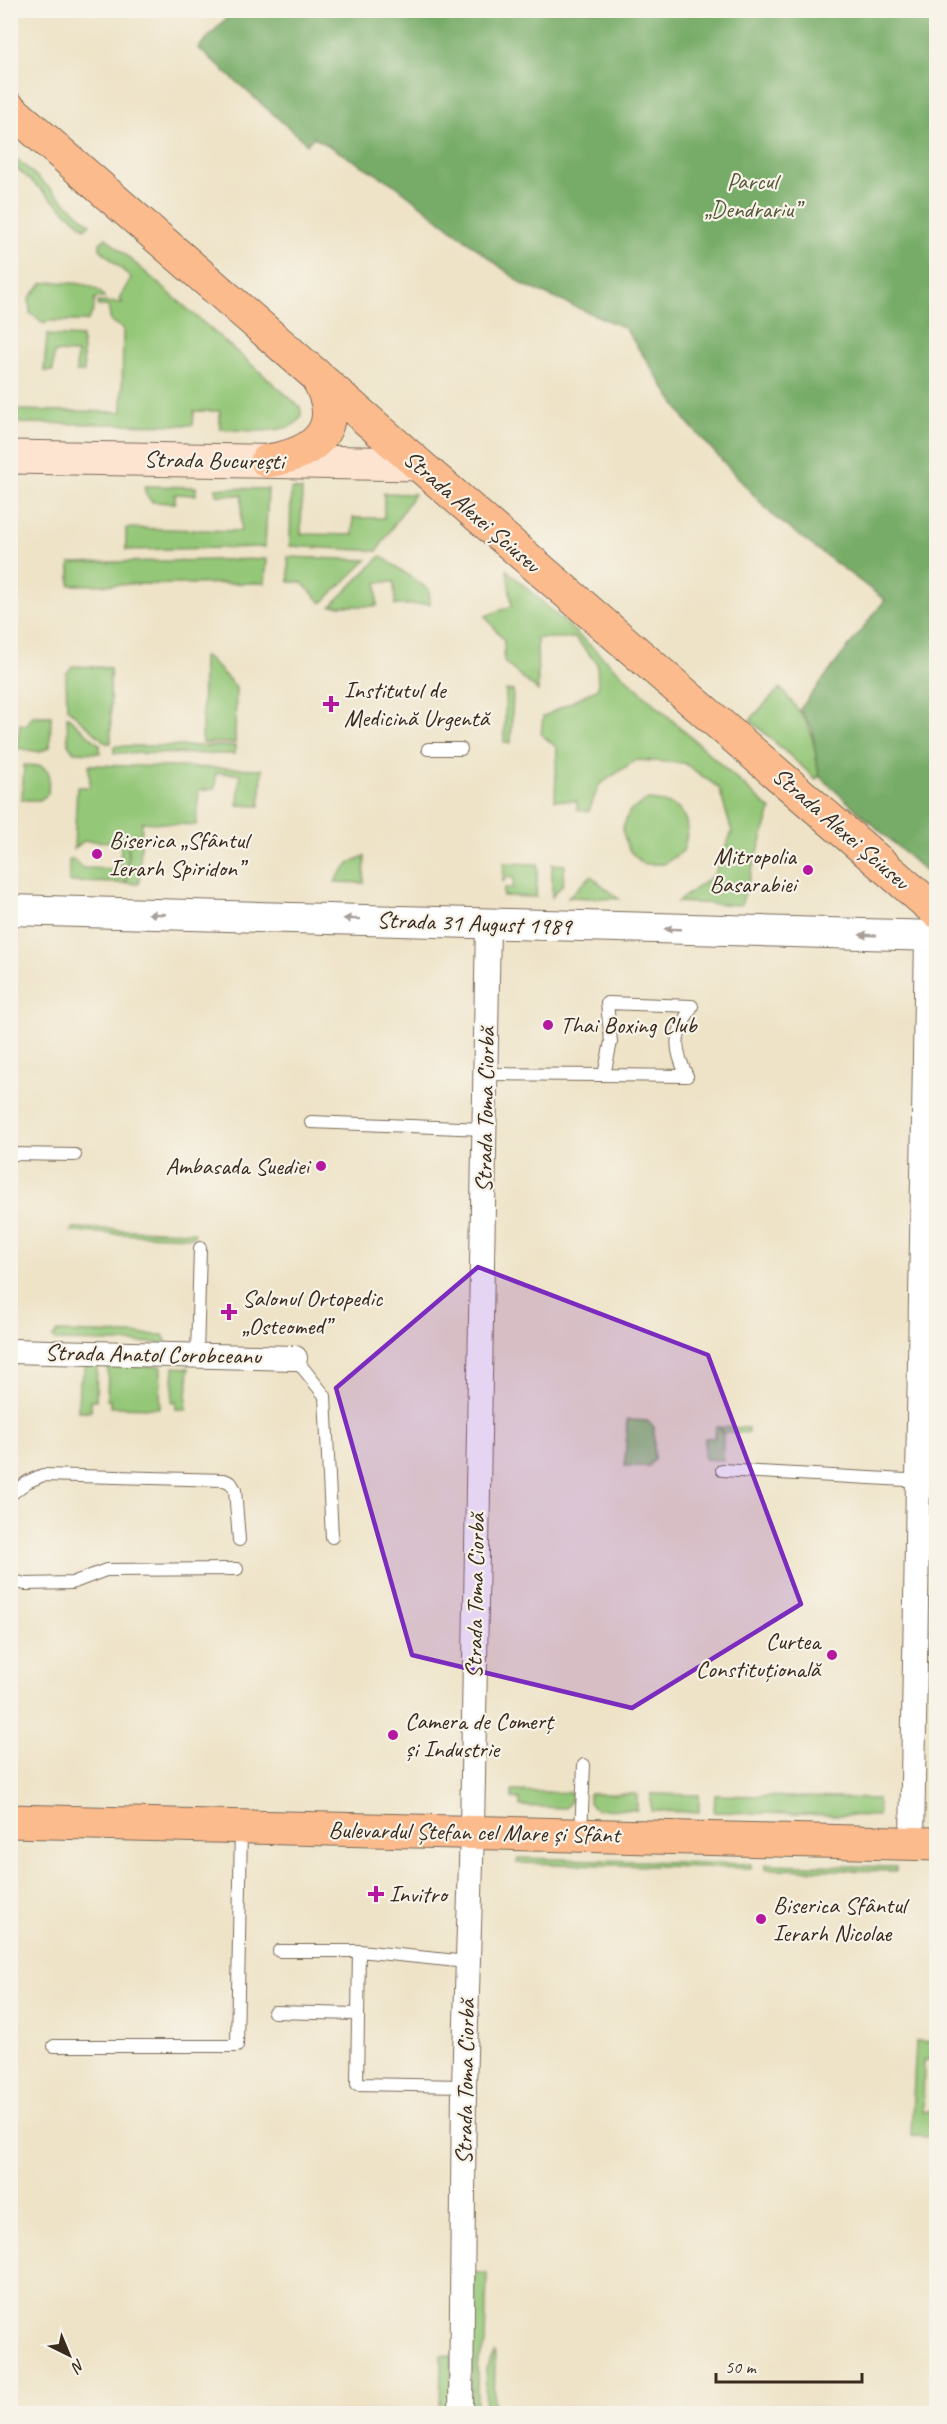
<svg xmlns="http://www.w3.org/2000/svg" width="947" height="2424" font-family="Caveat,sans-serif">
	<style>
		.green { fill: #94c778; stroke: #68784b; stroke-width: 1.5 }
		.forest { fill: #77ac68; stroke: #596b43; stroke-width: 1.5 }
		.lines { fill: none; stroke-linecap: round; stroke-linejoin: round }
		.service-casing { stroke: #7a6b59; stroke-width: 14 }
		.minor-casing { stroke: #7a6b59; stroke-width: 26 }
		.tertiary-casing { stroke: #7a6b59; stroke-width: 32 }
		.secondary-casing { stroke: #7a6b59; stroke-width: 35 }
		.primary-casing { stroke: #7a6b59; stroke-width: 35 }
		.service { stroke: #fff; stroke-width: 12 }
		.minor { stroke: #fff; stroke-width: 24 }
		.tertiary { stroke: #fff; stroke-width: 30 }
		.secondary { stroke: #fde4d1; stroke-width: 33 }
		.primary { stroke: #fbbb8d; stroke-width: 33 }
		.oneway { fill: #a79f9a }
		.marked { fill: #7b2cbf; fill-opacity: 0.2; stroke: #7b2cbf; stroke-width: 4.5; stroke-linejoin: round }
		.poi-dot { fill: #b5179e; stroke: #f7f3e8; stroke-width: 2 }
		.labels { text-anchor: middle; stroke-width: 4.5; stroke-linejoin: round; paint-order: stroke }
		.park-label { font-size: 24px; fill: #565939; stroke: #f7f3e8 }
		.street-label { font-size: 24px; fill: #3b2a1e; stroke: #f7f3e8 }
		.poi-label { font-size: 24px; fill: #3b2a1e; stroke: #f7f3e8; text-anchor: start }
	</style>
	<rect width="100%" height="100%" fill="#f7f3e8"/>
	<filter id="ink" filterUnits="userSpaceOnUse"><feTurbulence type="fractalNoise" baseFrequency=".0167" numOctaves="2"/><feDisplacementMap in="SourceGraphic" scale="12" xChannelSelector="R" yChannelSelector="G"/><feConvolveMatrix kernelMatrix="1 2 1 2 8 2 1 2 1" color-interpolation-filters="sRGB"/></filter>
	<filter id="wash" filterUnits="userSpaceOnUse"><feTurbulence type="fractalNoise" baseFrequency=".008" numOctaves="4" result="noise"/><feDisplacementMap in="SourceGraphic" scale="24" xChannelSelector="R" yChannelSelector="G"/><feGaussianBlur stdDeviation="1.35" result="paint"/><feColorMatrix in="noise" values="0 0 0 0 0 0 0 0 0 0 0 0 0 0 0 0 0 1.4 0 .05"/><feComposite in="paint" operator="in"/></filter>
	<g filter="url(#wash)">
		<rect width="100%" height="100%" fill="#eee3c7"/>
		<!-- green -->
		<path class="green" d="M 11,154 L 90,224 L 85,228 L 14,166 L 11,169 Z
			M 106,238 L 300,407 C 311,439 237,430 220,429 L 220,411 L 194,411 L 193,425 L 11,423 L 11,410 L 122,412 L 123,328 L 111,322 L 108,306 L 98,306 L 98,302 L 123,303 L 119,299 L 131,278 L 100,249 L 100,243 Z
			M 56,282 C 74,284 94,281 105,298 L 95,298 L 93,312 L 87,321 L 47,321 L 45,324 L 30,313 L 29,298 L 43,283 Z
			M 47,335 L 82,337 L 84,372 L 76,372 L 77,353 L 54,352 L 53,371 L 44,371 Z
			M 144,486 L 196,487 L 196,495 L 175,494 L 175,503 L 152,502 L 146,495 Z
			M 216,488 L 268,489 L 265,547 L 126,550 L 126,528 L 241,531 L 242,495 L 216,495 Z
			M 291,489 L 302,490 L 301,534 L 353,535 L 353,518 L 384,518 L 384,493 L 414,494 L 377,551 L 290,546 Z
			M 381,556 L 429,590 L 430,604 L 395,605 L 394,582 L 377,582 L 377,606 L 331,606 Z
			M 288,557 L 367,560 L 322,603 L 301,582 L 289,582 Z
			M 267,559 L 265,583 L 70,585 L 70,563 Z
			M 507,570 L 771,810 L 741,905 L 677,902 L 714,875 L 732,832 L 719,788 L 684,763 L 636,760 L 599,785 L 589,811 L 577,810 L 577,801 L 555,800 L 557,748 L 541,734 L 543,717 L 598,688 L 597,663 L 575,638 L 537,638 L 538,691 L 504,662 L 504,640 L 485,616 L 512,606 Z
			M 203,657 L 208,658 L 236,687 L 235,743 L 202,743 Z
			M 73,666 L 110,668 L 111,743 L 106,743 L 67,708 L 66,674 Z
			M 780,688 C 812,723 812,730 819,776 L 816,779 L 750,720 Z
			M 506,690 L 513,691 L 511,743 L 504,742 Z
			M 32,716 L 51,716 L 50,747 L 40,752 L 17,748 L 20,724 L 27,725 Z
			M 67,716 L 100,745 L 100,753 L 74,752 L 68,744 Z
			M 114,746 L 235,746 L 235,754 L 114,753 Z
			M 24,765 L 42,766 L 49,773 L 48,794 L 40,800 L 22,800 Z
			M 89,765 L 262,769 L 260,806 L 238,805 L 240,774 L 216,773 L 215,789 L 199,790 L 196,825 L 142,822 L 139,884 L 127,883 L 129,840 L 126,883 L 69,882 L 69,860 L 73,859 L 83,868 L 120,869 L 121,842 L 84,841 L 74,849 L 77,787 L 90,787 Z
			M 647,800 C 682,802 694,817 683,851 L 664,864 L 643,864 L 629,850 L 622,830 L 629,812 Z
			M 365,856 L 364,883 L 335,882 C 343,868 350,861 365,856 Z
			M 504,863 L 538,864 L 536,897 L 503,896 L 504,888 L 513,888 L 514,878 L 506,877 L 503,882 Z
			M 552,864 L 565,865 L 563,884 L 552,897 Z
			M 591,876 L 619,899 L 568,897 Z
			M 72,1228 L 193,1232 L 195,1234 L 193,1237 L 71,1232 Z
			M 57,1332 L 163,1335 L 166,1341 L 165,1343 L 56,1341 L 53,1337 Z
			M 87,1364 L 97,1364 L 96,1400 L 91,1400 L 91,1411 L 78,1411 L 79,1384 Z
			M 108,1366 L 161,1366 L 160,1408 L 110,1407 L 110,1400 L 107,1400 Z
			M 174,1367 L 189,1368 L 186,1410 L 176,1409 L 176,1402 L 172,1402 Z
			M 627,1420 L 647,1421 L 654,1427 L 654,1459 L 649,1466 L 625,1466 Z
			M 716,1427 L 720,1427 L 721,1433 L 721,1427 L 748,1428 L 748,1433 L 723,1432 L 723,1460 L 704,1459 L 705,1438 L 715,1438 Z
			M 512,1791 L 572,1793 L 571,1801 L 565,1808 L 520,1806 L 520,1799 L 512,1798 Z
			M 589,1794 L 637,1794 L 637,1810 L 596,1809 L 589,1803 Z
			M 651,1794 L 699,1795 L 699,1812 L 651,1811 Z
			M 715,1795 L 878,1799 L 878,1816 L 714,1812 Z
			M 518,1858 L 751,1864 L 751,1868 L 517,1863 Z
			M 766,1864 L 896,1867 L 896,1871 L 766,1869 Z
			M 916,2041 L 936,2042 L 936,2051 L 933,2051 L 932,2060 L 924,2060 L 923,2112 L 933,2112 L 932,2137 L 911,2136 Z
			M 474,2273 L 487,2273 L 485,2344 L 477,2366 L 477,2413 L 470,2414 Z
			M 495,2352 L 494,2413 L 485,2413 L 486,2368 Z
			M 441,2355 L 452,2356 L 451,2413 L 440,2414 Z"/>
		<!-- forest -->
		<path class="forest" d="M 233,11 L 936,11 L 936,881 L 819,776 L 812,729 L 800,709 L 885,600 L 773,516 L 687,422 L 625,328 L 524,285 L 395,185 L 314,137 L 307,144 L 198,48 Z"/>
	</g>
	<g filter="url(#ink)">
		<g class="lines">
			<!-- service casing -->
			<g class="service-casing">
				<path id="service" d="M 428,749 L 461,749
					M 486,1074 L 604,1075 L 611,1042 L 607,1003 L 692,1006 C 675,1036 672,1045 687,1076 L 604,1075
					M 311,1122 L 484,1129
					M 10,1154 L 75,1155
					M 197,1355 L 200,1248
					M 295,1358 L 325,1396 L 332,1537
					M 722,1470 L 906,1480 L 918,1476
					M 10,1495 L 27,1482 L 43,1475 L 224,1480 L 231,1483 L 235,1490 L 239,1540
					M 10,1580 L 25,1584 L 72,1583 L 106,1570 L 237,1569
					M 581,1833 L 584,1765
					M 279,1951 L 359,1951 L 467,1962
					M 359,1951 L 357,2084 L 464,2086
					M 274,2012 L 357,2014
					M 54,2046 L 237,2046 L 241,1828"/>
			</g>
			<!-- minor casing -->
			<g class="minor-casing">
				<path id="minor" d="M 10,1351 L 295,1358
					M 912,1843 L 927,936
					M 461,2414 L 464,2086 L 472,1831 L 488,923"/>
			</g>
			<!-- tertiary casing -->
			<g class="tertiary-casing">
				<path id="tertiary" d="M 10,910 L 936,936"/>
			</g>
			<!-- secondary casing -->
			<g class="secondary-casing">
				<path id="secondary" d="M 10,457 L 418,464"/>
			</g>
			<!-- primary casing -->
			<g class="primary-casing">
				<path id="primary" d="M 10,109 L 418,464 L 936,911
					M 267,461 C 321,453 346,424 315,374
					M 10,1821 L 936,1844"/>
			</g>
			<!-- service -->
			<use href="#service" class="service"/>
			<!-- minor -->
			<use href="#minor" class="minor"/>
			<!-- tertiary -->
			<use href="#tertiary" class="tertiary"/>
			<!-- secondary -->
			<use href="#secondary" class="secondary"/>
			<!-- primary -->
			<use href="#primary" class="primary"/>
		</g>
		<!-- one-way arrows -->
		<defs><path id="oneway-solid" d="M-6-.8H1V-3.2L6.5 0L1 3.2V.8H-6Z" transform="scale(1.5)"/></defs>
		<g class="oneway">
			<use href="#oneway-solid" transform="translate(157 914) rotate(-178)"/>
			<use href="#oneway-solid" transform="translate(352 919) rotate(-179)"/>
			<use href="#oneway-solid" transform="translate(673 929) rotate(-178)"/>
			<use href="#oneway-solid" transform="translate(868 935) rotate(-178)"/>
		</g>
	</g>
	<!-- marked area -->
	<path class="marked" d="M 478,1267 L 708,1355 L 801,1604 L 632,1708 L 412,1655 L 336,1388 Z"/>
	<!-- markers -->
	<g class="poi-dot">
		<path d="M328 695h6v6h6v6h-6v6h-6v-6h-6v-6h6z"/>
		<circle cx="97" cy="854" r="6"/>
		<circle cx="808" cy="870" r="6"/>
		<circle cx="548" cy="1025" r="6"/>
		<circle cx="321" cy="1166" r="6"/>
		<path d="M226 1303h6v6h6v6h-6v6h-6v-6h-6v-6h6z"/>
		<circle cx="832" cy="1655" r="6"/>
		<circle cx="393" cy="1735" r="6"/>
		<path d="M373 1885h6v6h6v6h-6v6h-6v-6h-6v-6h6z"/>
		<circle cx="761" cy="1919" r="6"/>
	</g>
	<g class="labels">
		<!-- park labels -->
		<g class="park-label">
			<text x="752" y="189">Parcul<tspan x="752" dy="28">„Dendrariu”</tspan></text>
		</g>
		<!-- street labels -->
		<g class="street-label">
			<text transform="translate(214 460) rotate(1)" y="8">Strada București</text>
			<text transform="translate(472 511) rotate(41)" y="8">Strada Alexei Șciusev</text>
			<text transform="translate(841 828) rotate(41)" y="8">Strada Alexei Șciusev</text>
			<text transform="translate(474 923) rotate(2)" y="8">Strada 31 August 1989</text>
			<text transform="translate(485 1110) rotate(-89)" y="8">Strada Toma Ciorbă</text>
			<text transform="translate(153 1354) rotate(1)" y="8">Strada Anatol Corobceanu</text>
			<text transform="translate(475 1596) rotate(-89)" y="8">Strada Toma Ciorbă</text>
			<text transform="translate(474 1832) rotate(1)" y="8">Bulevardul Ștefan cel Mare și Sfânt</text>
			<text transform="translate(465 2082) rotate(-89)" y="8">Strada Toma Ciorbă</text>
		</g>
		<!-- poi labels -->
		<g class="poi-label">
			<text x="344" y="698">Institutul de<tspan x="344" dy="28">Medicină Urgentă</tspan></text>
			<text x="109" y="848">Biserica „Sfântul<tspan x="109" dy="28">Ierarh Spiridon”</tspan></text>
			<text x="796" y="864" text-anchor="end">Mitropolia<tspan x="796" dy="28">Basarabiei</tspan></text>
			<text x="560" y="1033">Thai Boxing Club</text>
			<text x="309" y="1174" text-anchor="end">Ambasada Suediei</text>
			<text x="242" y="1306">Salonul Ortopedic<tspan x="242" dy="28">„Osteomed”</tspan></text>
			<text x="820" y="1649" text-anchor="end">Curtea<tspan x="820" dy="28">Constituțională</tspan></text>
			<text x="405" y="1729">Camera de Comerț<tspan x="405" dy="28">și Industrie</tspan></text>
			<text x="389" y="1902">Invitro</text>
			<text x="773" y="1913">Biserica Sfântul<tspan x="773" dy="28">Ierarh Nicolae</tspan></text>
		</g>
	</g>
	<!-- margin -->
	<rect width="947" height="2424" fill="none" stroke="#f7f3e8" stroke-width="36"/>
	<!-- north arrow -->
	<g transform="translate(69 2355) rotate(137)" stroke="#f7f3e8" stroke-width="4.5" paint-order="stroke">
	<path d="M0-4.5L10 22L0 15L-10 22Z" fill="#3b2a1e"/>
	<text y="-9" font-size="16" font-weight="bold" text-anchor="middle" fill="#3b2a1e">N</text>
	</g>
	<!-- scale -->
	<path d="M716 2373v9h146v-9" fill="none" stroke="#3b2a1e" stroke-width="3"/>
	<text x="725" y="2373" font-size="18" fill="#3b2a1e" stroke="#f7f3e8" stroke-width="4.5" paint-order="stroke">50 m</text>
</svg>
